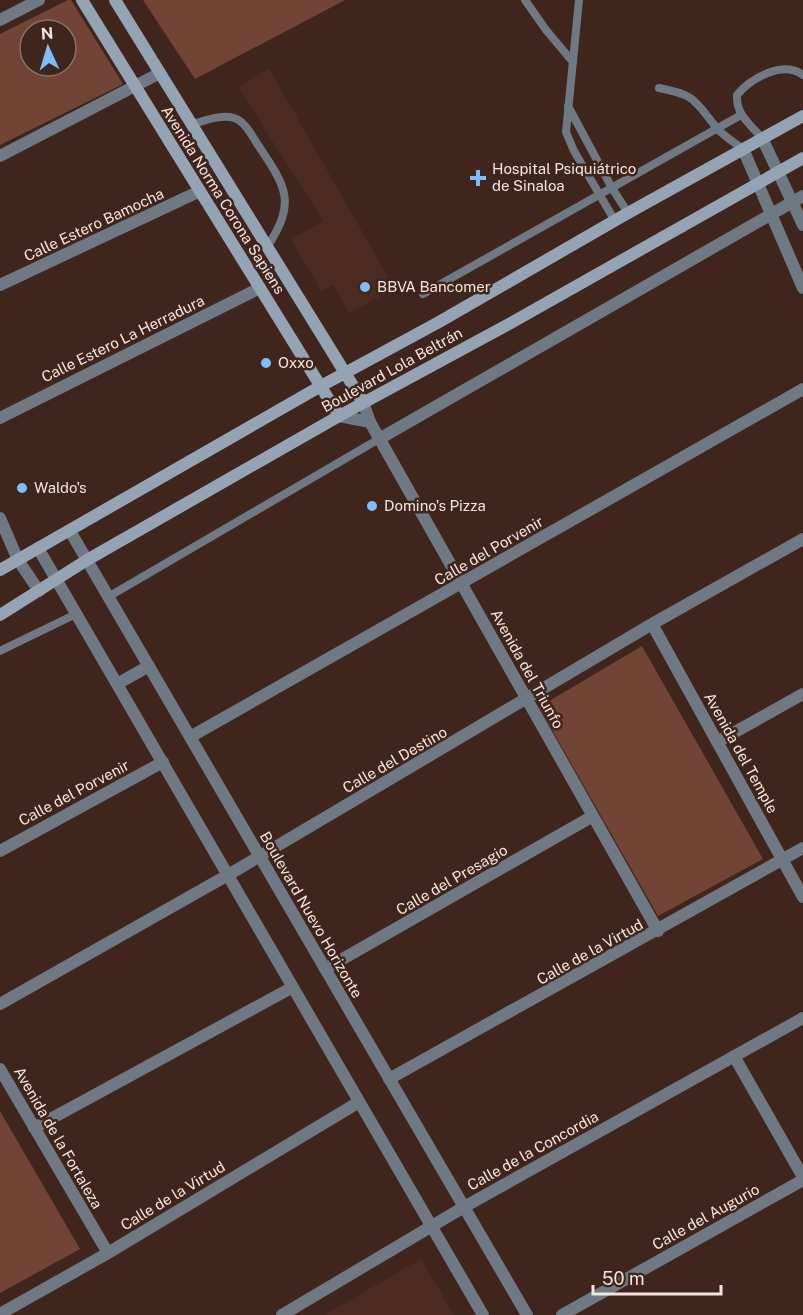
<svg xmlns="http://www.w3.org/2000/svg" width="803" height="1315" font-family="'Public Sans',sans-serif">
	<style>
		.built { fill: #4b2a1f }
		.green { fill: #714435; fill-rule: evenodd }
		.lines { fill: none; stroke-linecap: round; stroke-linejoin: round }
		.lane { stroke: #6f7983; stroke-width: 8 }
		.street { stroke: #6f7983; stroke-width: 12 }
		.secondary { stroke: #94a4b4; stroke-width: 12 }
		.poi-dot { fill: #7dbef9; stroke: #3f251c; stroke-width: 2 }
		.labels { text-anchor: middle; stroke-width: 5; stroke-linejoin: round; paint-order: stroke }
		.poi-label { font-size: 15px; fill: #f6e4de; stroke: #3f251c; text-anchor: start }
		.street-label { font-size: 15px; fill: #f6e4de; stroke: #3f251c }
	</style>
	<rect width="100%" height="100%" fill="#3f251c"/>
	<!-- built -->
	<path class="built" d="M 269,68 L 395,289 L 349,313 L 333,285 L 321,291 L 291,239 L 323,221 L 238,87 Z
		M 421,1259 L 454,1315 L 324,1315 Z"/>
	<!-- green -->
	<path class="green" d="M 68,0 L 71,0 L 123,84 L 0,145 L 0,34 ZM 30,30 L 66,30 L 66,66 L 30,66 Z
		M 143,0 L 345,0 L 195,79 Z
		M 642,646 L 763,859 L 658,916 L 539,707 Z
		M 0,1111 L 80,1249 L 0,1293 Z"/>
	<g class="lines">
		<!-- lane -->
		<path class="lane" d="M 525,0 L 546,30 L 573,62
			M 579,0 L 566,132 L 574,151 L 615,221
			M 659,88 C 696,95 694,100 716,127 C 723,136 734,142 743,149
			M 568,106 L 612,188 L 628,213
			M 192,124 C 205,121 220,114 234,118 C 245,121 252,136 258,145 C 286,187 297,202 267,247
			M 762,138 C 750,124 736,115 737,95 C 751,78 783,60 803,75
			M 423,294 L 741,115
			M 108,597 L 379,439
			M 0,651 L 76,614"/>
		<!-- street -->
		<path class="street" d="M 0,20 L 39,0
			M 762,138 L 803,225
			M 743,149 L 803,288
			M 0,156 L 160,73
			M 0,285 L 200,191
			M 363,402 L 370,422 L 658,931
			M 339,416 L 370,422
			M 0,418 L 260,288
			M 379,439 L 803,196
			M 0,518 L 18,560 L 39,591
			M 70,531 L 527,1315
			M 38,548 L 483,1315
			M 652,624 L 803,897
			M 117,684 L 149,666
			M 190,737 L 803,389
			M 717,742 L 803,694
			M 0,851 L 163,762
			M 325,969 L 593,816
			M 0,1004 L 228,875 L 652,624 L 803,539
			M 734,1056 L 803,1177
			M 0,1069 L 108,1253
			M 389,1079 L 803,848
			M 34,1128 L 293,987
			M 0,1314 L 108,1253 L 359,1102
			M 282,1315 L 464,1207 L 803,1018
			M 562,1315 L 803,1180"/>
		<!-- secondary -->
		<path class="secondary" d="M 82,0 L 339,416
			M 115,0 L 363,402
			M 0,570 L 321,386 L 439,322 L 628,213 L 803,116
			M 0,615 L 87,560 L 339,416 L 509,324 L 803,158"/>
	</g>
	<!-- markers -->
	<g class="poi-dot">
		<path d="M475 169h6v6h6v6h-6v6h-6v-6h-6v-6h6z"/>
		<circle cx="365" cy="287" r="6"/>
		<circle cx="266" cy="363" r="6"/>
		<circle cx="22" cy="488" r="6"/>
		<circle cx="372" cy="506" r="6"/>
	</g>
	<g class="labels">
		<!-- poi labels -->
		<g class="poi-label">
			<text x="492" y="174">Hospital Psiquiátrico<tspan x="492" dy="17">de Sinaloa</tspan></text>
			<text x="377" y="292">BBVA Bancomer</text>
			<text x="278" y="368">Oxxo</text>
			<text x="34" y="493">Waldo's</text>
			<text x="384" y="511">Domino's Pizza</text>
		</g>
		<!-- street labels -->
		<g class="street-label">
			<text transform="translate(223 200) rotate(58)" y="5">Avenida Norma Corona Sapiens</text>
			<text transform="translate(94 225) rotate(-25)" y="5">Calle Estero Bamocha</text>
			<text transform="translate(123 339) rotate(-26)" y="5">Calle Estero La Herradura</text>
			<text transform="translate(392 370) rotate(-29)" y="5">Boulevard Lola Beltrán</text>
			<text transform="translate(489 551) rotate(-30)" y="5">Calle del Porvenir</text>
			<text transform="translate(527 669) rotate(61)" y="5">Avenida del Triunfo</text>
			<text transform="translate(741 753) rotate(61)" y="5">Avenida del Temple</text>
			<text transform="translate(395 760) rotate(-30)" y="5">Calle del Destino</text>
			<text transform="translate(74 793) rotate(-28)" y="5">Calle del Porvenir</text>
			<text transform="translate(452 880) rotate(-30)" y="5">Calle del Presagio</text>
			<text transform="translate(311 915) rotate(60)" y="5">Boulevard Nuevo Horizonte</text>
			<text transform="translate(590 952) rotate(-29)" y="5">Calle de la Virtud</text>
			<text transform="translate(58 1138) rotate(60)" y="5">Avenida de la Fortaleza</text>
			<text transform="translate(533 1151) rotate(-29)" y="5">Calle de la Concordia</text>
			<text transform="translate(173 1196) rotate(-31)" y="5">Calle de la Virtud</text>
			<text transform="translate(706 1217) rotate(-29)" y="5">Calle del Augurio</text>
		</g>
	</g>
	<!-- north arrow -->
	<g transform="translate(48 48) rotate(356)"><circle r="28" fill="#3f251c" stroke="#88716a" stroke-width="1.5"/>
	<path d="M0-4.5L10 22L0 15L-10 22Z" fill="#7dbef9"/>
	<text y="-9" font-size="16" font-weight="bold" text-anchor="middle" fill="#f6e4de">N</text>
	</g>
	<!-- scale -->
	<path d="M593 1285v9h128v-9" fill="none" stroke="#f6e4de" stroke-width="3"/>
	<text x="602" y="1285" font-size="18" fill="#f6e4de" stroke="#3f251c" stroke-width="4.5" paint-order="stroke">50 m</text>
</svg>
